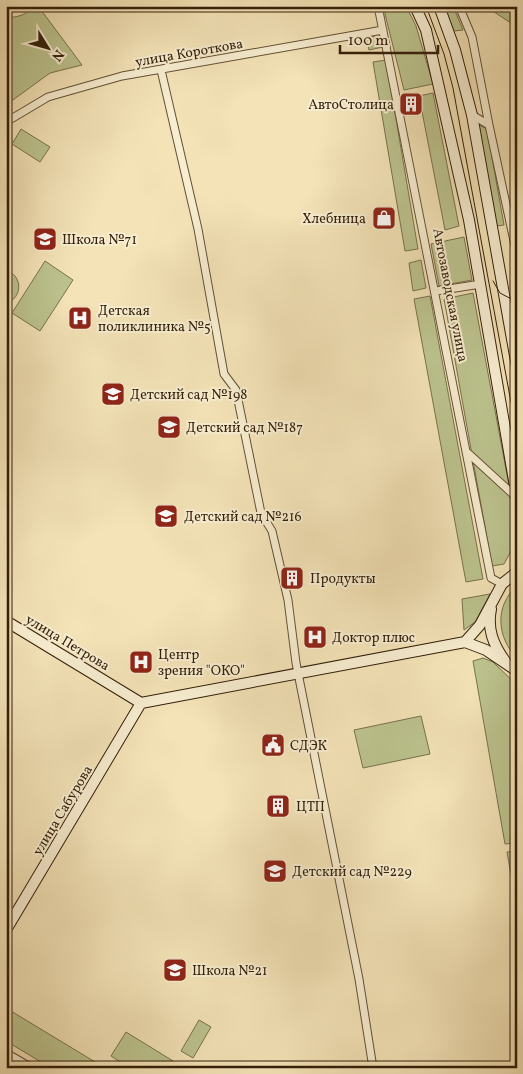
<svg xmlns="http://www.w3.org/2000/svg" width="523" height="1074" font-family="Vollkorn,serif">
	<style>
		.green { fill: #bcc38e; stroke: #78714c }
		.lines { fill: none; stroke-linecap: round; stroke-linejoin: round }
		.street-casing { stroke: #645035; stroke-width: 9 }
		.secondary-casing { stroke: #341f0a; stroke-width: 12 }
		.street { stroke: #f7edd0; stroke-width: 7 }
		.secondary { stroke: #f7edd0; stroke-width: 10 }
		.tram { stroke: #341f0a; stroke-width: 1 }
		.labels { text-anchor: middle; stroke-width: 4; stroke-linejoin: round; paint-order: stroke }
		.street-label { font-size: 14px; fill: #341f0a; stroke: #f7edd0 }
		.poi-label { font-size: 14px; fill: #341f0a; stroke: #f7edd0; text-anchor: start }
	</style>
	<rect width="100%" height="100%" fill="#f3e3b7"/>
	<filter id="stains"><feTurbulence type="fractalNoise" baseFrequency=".004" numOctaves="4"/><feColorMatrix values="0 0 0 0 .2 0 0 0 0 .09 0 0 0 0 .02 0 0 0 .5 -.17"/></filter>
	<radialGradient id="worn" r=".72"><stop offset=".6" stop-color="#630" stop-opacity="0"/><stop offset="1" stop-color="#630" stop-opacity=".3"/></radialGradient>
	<!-- green -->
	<path class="green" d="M 34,6 L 38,6 L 82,65 L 50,73 L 6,105 L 6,18 C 17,17 28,15 34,6 Z
		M 383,6 L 406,6 L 416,26 L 433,84 L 404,90 Z
		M 444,6 L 453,6 L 463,30 L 454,31 Z
		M 485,6 L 517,6 L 517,27 Z
		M 375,36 L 383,43 L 383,47 L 369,50 L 366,37 Z
		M 386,60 L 418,249 L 405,251 L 373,62 Z
		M 433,93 L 459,226 L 445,230 L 419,96 Z
		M 479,125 L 487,129 L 504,225 L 496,226 Z
		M 21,129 L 50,147 L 40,162 L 12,144 Z
		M 464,237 L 472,280 L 439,286 L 431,244 Z
		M 421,260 L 426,288 L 413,291 L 409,263 Z
		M 45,261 L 73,280 L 40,331 L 12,313 Z
		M 6,270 C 23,276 23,297 6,304 Z
		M 473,293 L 517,528 L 517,540 L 504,564 L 492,566 L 444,299 Z
		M 430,296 L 483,579 L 466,582 L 414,299 Z
		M 517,586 L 517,658 C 497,638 494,606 517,586 Z
		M 490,594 L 475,622 L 464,630 L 462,599 Z
		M 483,658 L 493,662 L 517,685 L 517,843 L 505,844 L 473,661 Z
		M 421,716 L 430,754 L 363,768 L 354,730 Z
		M 517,851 L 517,909 L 507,852 Z
		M 6,1008 L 105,1068 L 51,1068 L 6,1041 Z
		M 199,1020 L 211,1027 L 193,1058 L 181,1051 Z
		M 126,1032 L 173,1061 L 169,1068 L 130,1068 L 111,1056 Z"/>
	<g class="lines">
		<!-- street casing -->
		<g class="street-casing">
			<path id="street" d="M 378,6 L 491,578 L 502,584
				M 459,6 L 472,37 L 489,125
				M 161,70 L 198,229 L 224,374 L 236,390 L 261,513 L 272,531 L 288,600 L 296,663 L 359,979 L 373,1068
				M 472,115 L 489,125 L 517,255
				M 6,122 L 48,97 L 122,76 L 383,30
				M 436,291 L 481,284
				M 468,453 L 516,497
				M 6,1053 L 32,1068"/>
		</g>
		<!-- secondary casing -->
		<g class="secondary-casing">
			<path id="secondary" d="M 415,6 L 426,30 L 469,220 L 517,498
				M 439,6 L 455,50 L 472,115 L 517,367
				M 491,609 C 487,629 493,644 505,661
				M 6,621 L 141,703 L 465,642
				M 465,642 L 480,625 L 502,584 L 517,572
				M 465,642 L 486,650 L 517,671
				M 6,930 L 141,703"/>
		</g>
		<!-- street -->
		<use href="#street" class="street"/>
		<!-- secondary -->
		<use href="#secondary" class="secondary"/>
		<!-- tram -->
		<path class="tram" d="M 426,6 L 444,54 L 453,88 L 517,435
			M 493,281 L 500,293 L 517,302"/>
	</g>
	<!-- icons -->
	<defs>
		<g id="building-square" transform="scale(1.25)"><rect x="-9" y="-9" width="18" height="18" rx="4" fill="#8f2418" stroke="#f7edd0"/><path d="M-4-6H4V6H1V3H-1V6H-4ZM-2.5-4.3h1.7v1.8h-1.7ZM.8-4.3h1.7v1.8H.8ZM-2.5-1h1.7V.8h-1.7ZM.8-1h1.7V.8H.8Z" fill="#fff"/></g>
		<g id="shop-square" transform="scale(1.25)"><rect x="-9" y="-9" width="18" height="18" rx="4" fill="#8f2418" stroke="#f7edd0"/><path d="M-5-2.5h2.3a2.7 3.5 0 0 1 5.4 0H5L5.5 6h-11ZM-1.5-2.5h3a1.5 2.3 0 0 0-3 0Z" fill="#fff"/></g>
		<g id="school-square" transform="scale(1.25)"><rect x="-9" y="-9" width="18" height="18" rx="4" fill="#8f2418" stroke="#f7edd0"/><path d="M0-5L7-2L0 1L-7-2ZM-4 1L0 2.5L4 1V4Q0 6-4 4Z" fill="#fff"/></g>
		<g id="hospital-square" transform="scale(1.25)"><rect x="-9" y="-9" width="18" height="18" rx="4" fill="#8f2418" stroke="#f7edd0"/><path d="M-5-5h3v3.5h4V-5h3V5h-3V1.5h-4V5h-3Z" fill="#fff"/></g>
		<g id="civic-square" transform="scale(1.25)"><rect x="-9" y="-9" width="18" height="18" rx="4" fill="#8f2418" stroke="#f7edd0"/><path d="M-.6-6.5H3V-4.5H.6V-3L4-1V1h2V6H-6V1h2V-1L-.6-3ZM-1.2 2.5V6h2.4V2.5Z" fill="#fff"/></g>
	</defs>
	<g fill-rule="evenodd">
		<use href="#building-square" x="411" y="104"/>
		<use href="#shop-square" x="384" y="218"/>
		<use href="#school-square" x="45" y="239"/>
		<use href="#hospital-square" x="80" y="318"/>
		<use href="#school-square" x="113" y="394"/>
		<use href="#school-square" x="169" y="427"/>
		<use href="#school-square" x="166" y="516"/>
		<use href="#building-square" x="292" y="578"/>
		<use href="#hospital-square" x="315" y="637"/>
		<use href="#hospital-square" x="141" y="662"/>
		<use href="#civic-square" x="273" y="745"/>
		<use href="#building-square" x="278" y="806"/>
		<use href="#school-square" x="275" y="871"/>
		<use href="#school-square" x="175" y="970"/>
	</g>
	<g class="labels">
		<!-- street labels -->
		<g class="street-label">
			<text transform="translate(189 52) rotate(-10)" y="5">улица Короткова</text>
			<text transform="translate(451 295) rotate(79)" y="5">Автозаводская улица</text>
			<text transform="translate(68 642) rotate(31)" y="5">улица Петрова</text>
			<text transform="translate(62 810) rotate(-59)" y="5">улица Сабурова</text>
		</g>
		<!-- poi labels -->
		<g class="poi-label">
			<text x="394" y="109" text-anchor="end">АвтоСтолица</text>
			<text x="366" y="223" text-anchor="end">Хлебница</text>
			<text x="62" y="244">Школа №71</text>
			<text x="98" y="315">Детская<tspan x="98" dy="16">поликлиника №5</tspan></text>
			<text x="130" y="399">Детский сад №198</text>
			<text x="186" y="432">Детский сад №187</text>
			<text x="184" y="521">Детский сад №216</text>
			<text x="310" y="583">Продукты</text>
			<text x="332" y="642">Доктор плюс</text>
			<text x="158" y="659">Центр<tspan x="158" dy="16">зрения "ОКО"</tspan></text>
			<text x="290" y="750">СДЭК</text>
			<text x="296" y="811">ЦТП</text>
			<text x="292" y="876">Детский сад №229</text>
			<text x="192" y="975">Школа №21</text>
		</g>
	</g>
	<!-- margin -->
	<rect width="523" height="1074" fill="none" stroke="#f3e3b7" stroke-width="25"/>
	<rect x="8" y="8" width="508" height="1059" fill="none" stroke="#341f0a" stroke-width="2.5"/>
	<rect x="12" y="12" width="498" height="1049" fill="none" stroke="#341f0a"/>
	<!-- north arrow -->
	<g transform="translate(48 48) rotate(127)" stroke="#f7edd0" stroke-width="4" paint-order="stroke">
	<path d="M0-4L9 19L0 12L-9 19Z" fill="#341f0a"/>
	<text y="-8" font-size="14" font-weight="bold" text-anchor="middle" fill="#341f0a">N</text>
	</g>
	<!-- scale -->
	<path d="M340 45v8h98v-8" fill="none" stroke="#341f0a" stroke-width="2.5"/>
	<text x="348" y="45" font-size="15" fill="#341f0a" stroke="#f7edd0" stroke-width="4" paint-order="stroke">100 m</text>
	<rect width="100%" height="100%" filter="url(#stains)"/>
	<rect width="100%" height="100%" fill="url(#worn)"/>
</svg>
